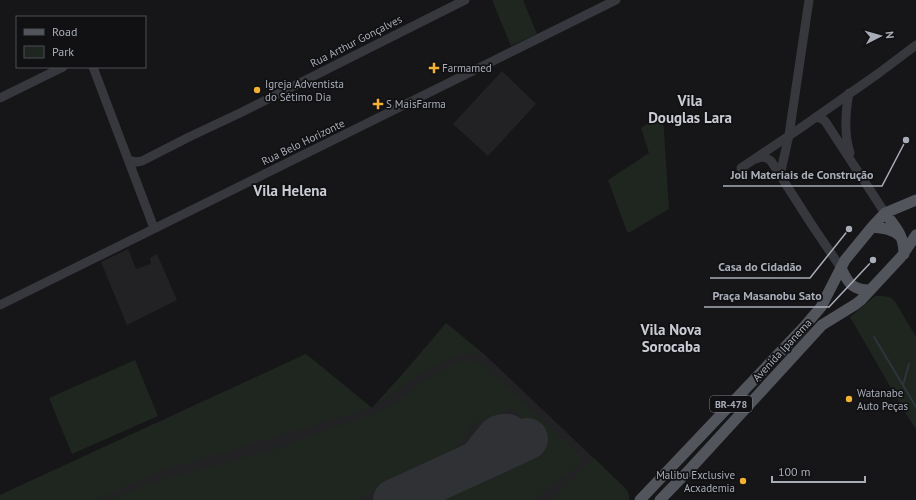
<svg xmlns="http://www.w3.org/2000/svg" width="916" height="500" font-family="'PT Sans',sans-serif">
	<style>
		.built { fill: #222225 }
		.green { fill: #1e261f }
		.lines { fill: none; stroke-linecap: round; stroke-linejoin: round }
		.stream { stroke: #2c353c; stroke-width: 2 }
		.taxiway { stroke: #303135; stroke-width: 17 }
		.runway { stroke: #303135; stroke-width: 42 }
		.tertiary { stroke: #37383d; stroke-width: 9 }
		.primary { stroke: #53555c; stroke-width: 11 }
		.poi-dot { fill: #f2b134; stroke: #111113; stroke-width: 1.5 }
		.labels { text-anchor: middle; stroke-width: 3.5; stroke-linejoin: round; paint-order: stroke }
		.shield { fill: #111113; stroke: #7b7e86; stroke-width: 1 }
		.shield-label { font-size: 10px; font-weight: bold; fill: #a8adb8 }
		.street-label { font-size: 11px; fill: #a8adb8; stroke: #111113 }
		.poi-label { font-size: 11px; fill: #a8adb8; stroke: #111113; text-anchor: start }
		.district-label { font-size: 15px; font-weight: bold; fill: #c9ccd4; stroke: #111113 }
		.leader { fill: none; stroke: #a8adb8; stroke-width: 1.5 }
		.callout-dot { fill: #a8adb8; stroke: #111113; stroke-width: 1.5 }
		.callout-label { font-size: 12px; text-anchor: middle; font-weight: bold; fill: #a8adb8; stroke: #111113; stroke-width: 3.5; stroke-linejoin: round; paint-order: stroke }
	</style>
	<rect width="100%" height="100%" fill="#161618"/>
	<!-- built -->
	<path class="built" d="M 502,71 L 536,104 L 488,156 L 453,124 Z
		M 128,249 L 136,269 L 151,264 L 150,258 L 157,254 L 177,300 L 127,325 L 101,262 Z
		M 446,323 L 485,355 L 626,489 L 629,495 L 629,500 L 0,500 L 0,495 L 306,354 L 372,408 L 408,368 Z"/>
	<!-- green -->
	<path class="green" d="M 492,0 L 523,0 L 537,34 L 511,46 Z
		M 659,115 L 661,115 L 663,117 L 669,209 L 630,232 L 627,232 L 608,180 L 649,153 L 641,128 Z
		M 875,296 L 882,296 L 890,297 L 896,303 L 916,337 L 916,429 L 906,414 L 850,317 Z
		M 446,323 L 485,355 L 471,353 L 460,355 L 428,369 L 372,408 L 159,472 L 96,500 L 0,500 L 0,495 L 306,354 L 372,408 L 408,368 Z
		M 135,360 L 158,416 L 72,454 L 49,398 Z
		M 466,361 L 475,361 L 485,366 L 580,455 L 581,461 L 579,465 L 534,500 L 433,500 L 439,494 L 450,486 L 533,447 L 517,413 L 512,410 L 507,409 L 472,425 L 450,457 L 356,500 L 111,500 L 146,484 L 272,450 L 375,413 L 393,404 L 421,382 L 453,364 Z
		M 594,458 L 626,489 L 629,495 L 629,500 L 552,500 Z"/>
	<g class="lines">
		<!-- stream -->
		<path class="stream" d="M 874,337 L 916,407
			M 903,385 L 909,364"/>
		<!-- taxiway -->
		<path class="taxiway" d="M 448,475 C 460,465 468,455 477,443 C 482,438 486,431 491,427 C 492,425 494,425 496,424 C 520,415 534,443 508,455 C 501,458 484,461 475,463
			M 394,500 L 395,500"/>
		<!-- runway -->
		<path class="runway" d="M 394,500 L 527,439"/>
		<!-- tertiary -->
		<path class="tertiary" d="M 93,67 L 154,228
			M 849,93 C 845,114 844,134 850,153
			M 0,98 L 63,67
			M 816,117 L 822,119 L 825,121 L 885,213
			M 756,159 C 762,156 766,157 771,161 L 810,222 L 841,268
			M 129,160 L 136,162 L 142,161 L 189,137 L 240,113 L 465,0
			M 741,168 L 802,127 L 879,73 L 916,45
			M 780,175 L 789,135 L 809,0
			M 0,305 L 616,0"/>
		<!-- primary -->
		<path class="primary" d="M 885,213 C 896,228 904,235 904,254
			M 872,227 C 883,228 892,229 900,236
			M 841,268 C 848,283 852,290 870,290
			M 640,500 L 803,328 L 821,307 L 845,260 L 872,227 L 885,213 L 916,200
			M 660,500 L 691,468 L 822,325 L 856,304 L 861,300 L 901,257 L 916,235"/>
	</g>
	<!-- markers -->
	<g class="poi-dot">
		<path d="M432 62h4v4h4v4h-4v4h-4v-4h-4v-4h4z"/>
		<circle cx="257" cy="90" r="4"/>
		<path d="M376 98h4v4h4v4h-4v4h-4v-4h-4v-4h4z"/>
		<circle cx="849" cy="399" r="4"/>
		<circle cx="743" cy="481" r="4"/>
	</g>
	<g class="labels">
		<!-- shield labels -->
		<rect class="shield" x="710" y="396" width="42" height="16" rx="3"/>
		<g class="shield-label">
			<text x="731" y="408">BR-478</text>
		</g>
		<!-- street labels -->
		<g class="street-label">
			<text transform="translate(356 41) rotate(-27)" y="4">Rua Arthur Gonçalves</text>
			<text transform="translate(303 142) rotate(-26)" y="4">Rua Belo Horizonte</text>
			<text transform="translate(782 350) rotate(-47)" y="4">Avenida Ipanema</text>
		</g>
		<!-- poi labels -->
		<g class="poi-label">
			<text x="442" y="72">Farmamed</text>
			<text x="265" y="88">Igreja Adventista<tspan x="265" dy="13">do Sétimo Dia</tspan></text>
			<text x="386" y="108">S MaisFarma</text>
			<text x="857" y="397">Watanabe<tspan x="857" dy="13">Auto Peças</tspan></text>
			<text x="735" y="479" text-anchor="end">Malibu Exclusive<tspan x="735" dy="13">Acxademia</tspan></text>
		</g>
		<!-- district labels -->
		<g class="district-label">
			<text x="690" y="106">Vila<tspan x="690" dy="17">Douglas Lara</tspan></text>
			<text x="290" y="196">Vila Helena</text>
			<text x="671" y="335">Vila Nova<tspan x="671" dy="17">Sorocaba</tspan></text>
		</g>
	</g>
	<!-- callouts -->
	<path class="leader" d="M906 140L882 186H723M849 229L810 278H710M873 260L829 307H704"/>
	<g class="callout-dot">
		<circle cx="906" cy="140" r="4"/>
		<circle cx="849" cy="229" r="4"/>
		<circle cx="873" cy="260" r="4"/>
	</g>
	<g class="callout-label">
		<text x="802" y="179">Joli Materiais de Construção</text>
		<text x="760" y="271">Casa do Cidadão</text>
		<text x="767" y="300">Praça Masanobu Sato</text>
	</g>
	<!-- legend -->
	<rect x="16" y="16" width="130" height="52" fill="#111113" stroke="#4d4f55"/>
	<rect x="24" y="29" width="20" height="6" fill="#53555c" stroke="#4d4f55"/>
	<text x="52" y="36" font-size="12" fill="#a8adb8">Road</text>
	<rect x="24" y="46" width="20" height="12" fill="#1e261f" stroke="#4d4f55"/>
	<text x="52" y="56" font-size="12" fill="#a8adb8">Park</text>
	<!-- north arrow -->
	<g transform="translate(880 36) rotate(84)" stroke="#111113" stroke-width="3" paint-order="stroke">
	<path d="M0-3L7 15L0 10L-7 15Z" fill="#a8adb8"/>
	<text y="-6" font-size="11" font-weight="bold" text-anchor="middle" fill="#a8adb8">N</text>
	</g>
	<!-- scale -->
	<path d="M772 476v6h93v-6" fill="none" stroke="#a8adb8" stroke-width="2"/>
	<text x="778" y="476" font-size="12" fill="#a8adb8" stroke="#111113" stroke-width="3" paint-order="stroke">100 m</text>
</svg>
